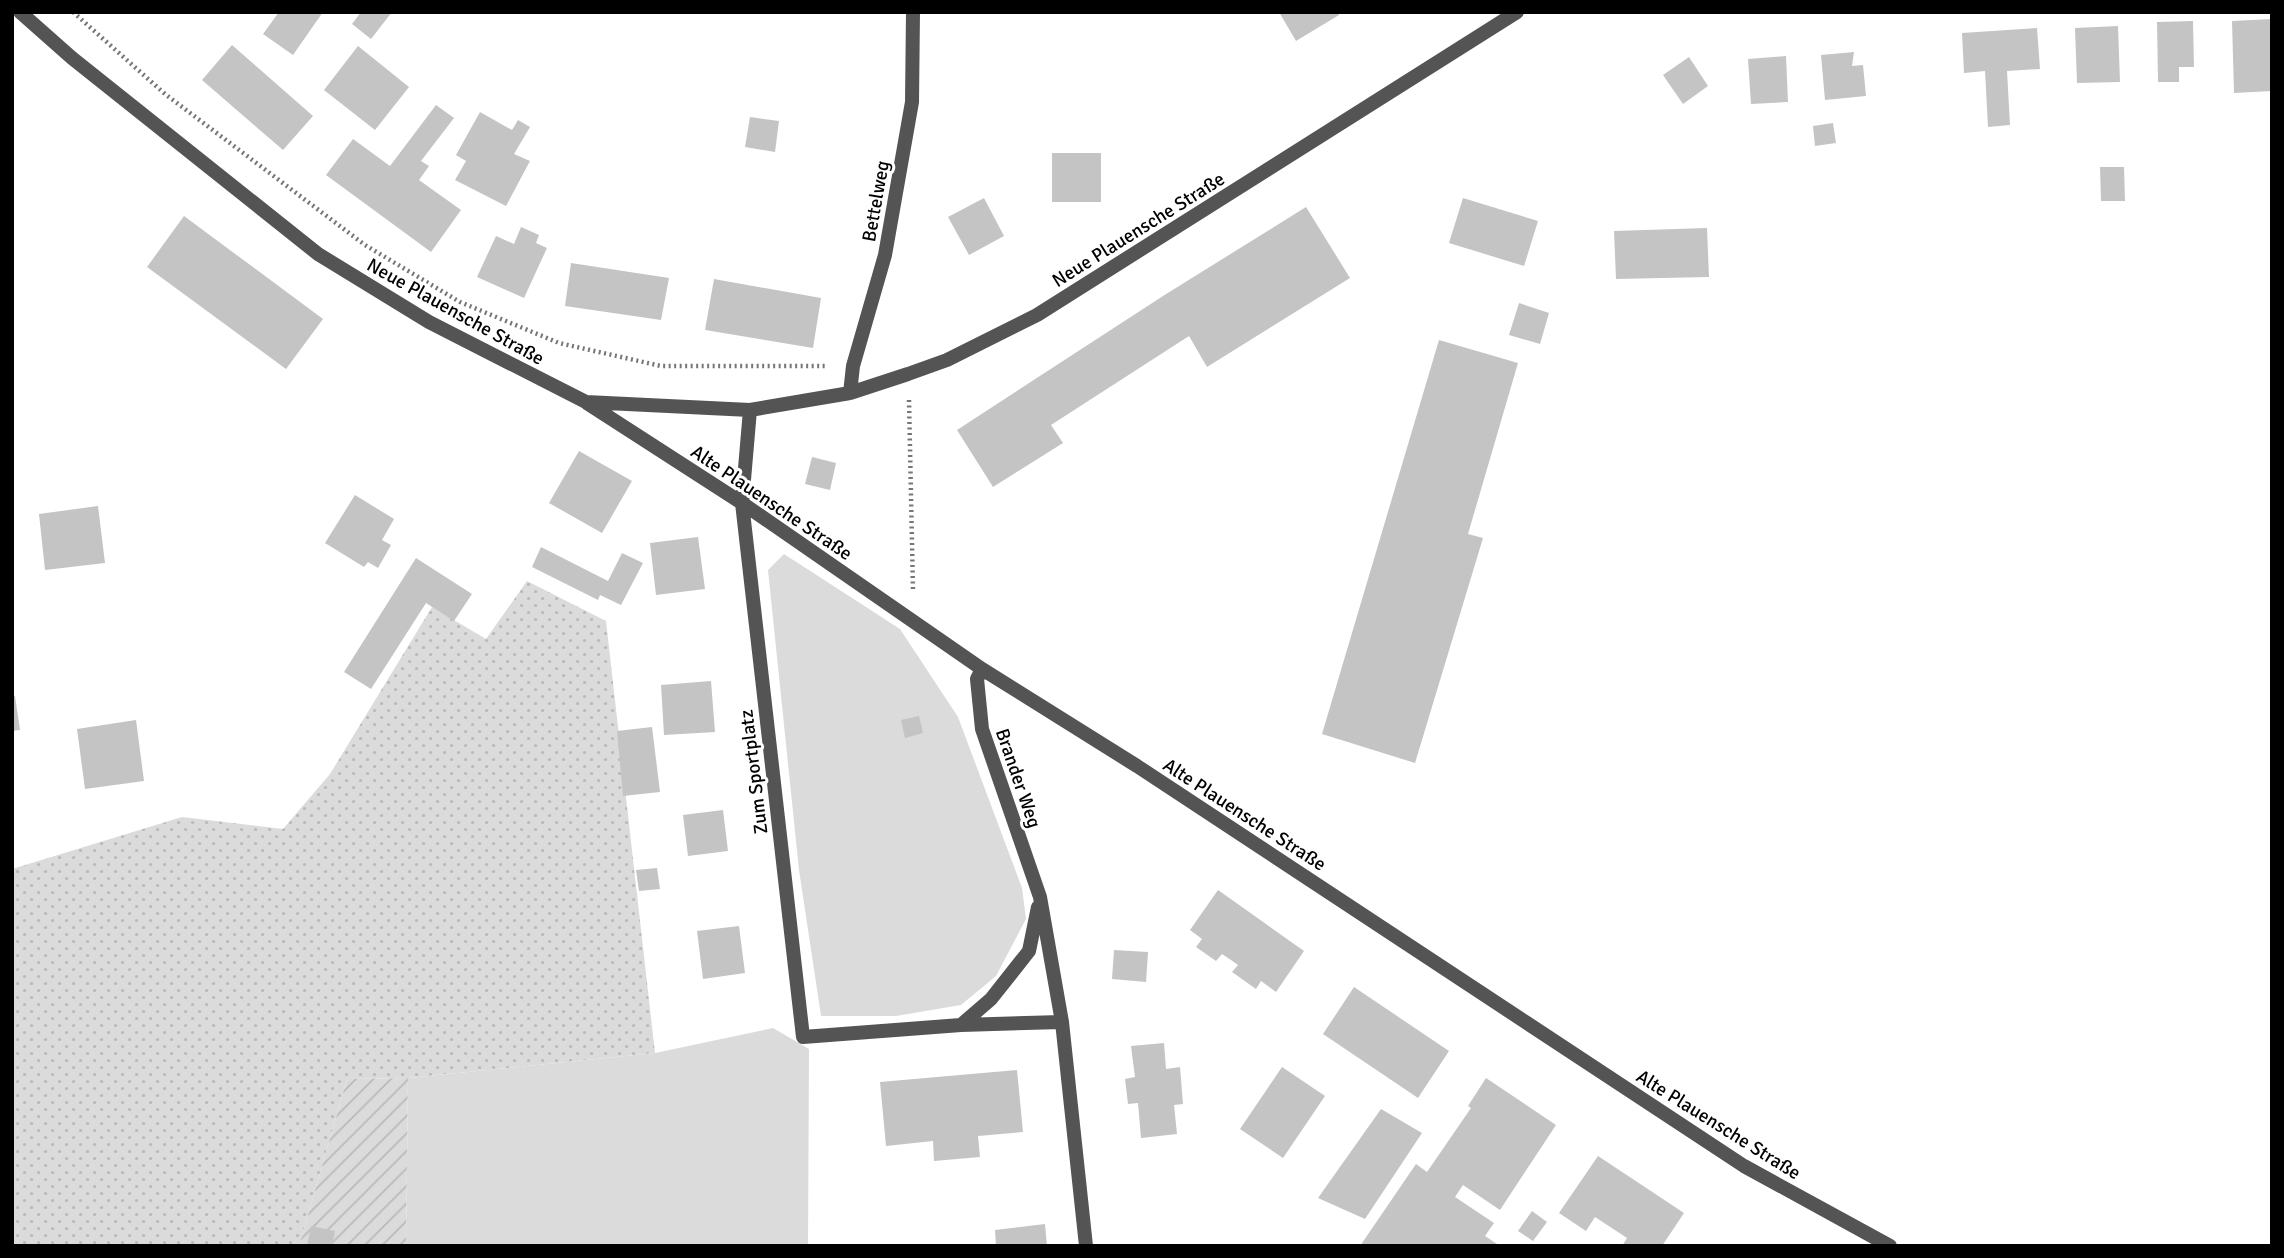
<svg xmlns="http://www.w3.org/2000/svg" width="2284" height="1258" font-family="Signika,sans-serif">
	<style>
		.grass { fill: url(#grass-dots) }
		.park { fill: #dbdbdb }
		.garden { fill: url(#garden-furrows) }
		.building { fill: #c4c4c4 }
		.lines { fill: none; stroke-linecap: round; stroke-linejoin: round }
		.path { stroke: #767676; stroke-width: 4.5; stroke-dasharray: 2 3.5; stroke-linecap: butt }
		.street { stroke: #545454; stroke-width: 14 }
		.labels { text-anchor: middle; stroke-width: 6; stroke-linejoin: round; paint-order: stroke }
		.street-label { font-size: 19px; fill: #000; stroke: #fff }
	</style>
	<defs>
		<pattern id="grass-dots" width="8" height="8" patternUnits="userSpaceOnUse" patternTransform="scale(1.75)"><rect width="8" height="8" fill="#dbdbdb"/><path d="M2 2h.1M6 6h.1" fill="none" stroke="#bababa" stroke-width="1.8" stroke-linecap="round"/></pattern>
		<pattern id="garden-furrows" width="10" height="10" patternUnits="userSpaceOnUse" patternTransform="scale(1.75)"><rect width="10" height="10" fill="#dbdbdb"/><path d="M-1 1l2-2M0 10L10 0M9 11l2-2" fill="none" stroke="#bababa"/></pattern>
	</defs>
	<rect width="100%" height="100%" fill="#fff"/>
	<!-- grass -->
	<path class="grass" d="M 527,581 L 606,621 L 655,1053 L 408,1078 L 347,1079 L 299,1246 L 12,1246 L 12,869 L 182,817 L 283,829 L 330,774 L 432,607 L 486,639 Z"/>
	<!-- park -->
	<path class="park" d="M 784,554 L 900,629 L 958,717 L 1022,888 L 1026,919 L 996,976 L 961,1005 L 896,1016 L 821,1016 L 799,870 L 768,570 Z
		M 773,1028 L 809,1049 L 808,1246 L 406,1246 L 408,1078 L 655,1053 Z"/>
	<!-- garden -->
	<path class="garden" d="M 408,1078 L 406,1246 L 299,1246 L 347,1079 Z"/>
	<!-- building -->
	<path class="building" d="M 279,12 L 323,12 L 293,55 L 263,34 Z
		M 361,12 L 392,12 L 371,39 L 352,24 Z
		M 1279,12 L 1337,12 L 1339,15 L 1296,41 Z
		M 2272,19 L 2272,91 L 2234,93 L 2232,21 Z
		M 2193,21 L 2194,67 L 2179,67 L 2179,82 L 2158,82 L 2157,22 Z
		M 2118,26 L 2120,82 L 2077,83 L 2075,28 Z
		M 2037,28 L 2040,69 L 2007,71 L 2010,125 L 1988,127 L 1985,71 L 1964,73 L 1962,33 Z
		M 232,45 L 313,116 L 283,150 L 202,80 Z
		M 358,46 L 409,87 L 375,130 L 324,90 Z
		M 1854,52 L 1852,66 L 1863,65 L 1866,96 L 1825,100 L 1821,55 Z
		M 1786,56 L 1788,102 L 1751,104 L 1748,59 Z
		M 1689,57 L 1708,86 L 1683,104 L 1663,75 Z
		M 436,105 L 454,118 L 421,161 L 429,166 L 419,180 L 461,210 L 431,252 L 326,175 L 353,139 L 390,166 Z
		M 480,112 L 512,130 L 518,120 L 530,127 L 514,154 L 530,161 L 506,206 L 455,180 L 466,161 L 456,155 Z
		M 750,117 L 779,121 L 775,152 L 745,147 Z
		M 1833,123 L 1836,143 L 1815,146 L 1813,126 Z
		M 1052,153 L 1101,153 L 1101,202 L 1052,202 Z
		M 2100,167 L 2124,167 L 2125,201 L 2101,201 Z
		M 984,198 L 1004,236 L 969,255 L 948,217 Z
		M 1463,198 L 1538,221 L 1524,266 L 1449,243 Z
		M 1306,207 L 1350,278 L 1207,367 L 1189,336 L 1051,425 L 1063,443 L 993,487 L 957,430 L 1163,296 Z
		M 184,216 L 323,319 L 286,369 L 147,267 Z
		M 521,227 L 539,235 L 536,243 L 547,248 L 524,298 L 477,277 L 496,236 L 514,244 Z
		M 1707,228 L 1709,277 L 1616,279 L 1614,231 Z
		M 571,263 L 669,278 L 661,320 L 565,306 Z
		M 714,279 L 821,298 L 813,348 L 705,330 Z
		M 1519,303 L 1549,313 L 1540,344 L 1509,335 Z
		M 1439,340 L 1518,363 L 1468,534 L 1483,538 L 1415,763 L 1322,734 Z
		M 579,451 L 632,481 L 602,533 L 549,503 Z
		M 812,457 L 836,463 L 830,490 L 805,484 Z
		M 355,495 L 394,519 L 382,540 L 391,545 L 378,568 L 368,562 L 364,567 L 325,543 Z
		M 98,506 L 105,563 L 45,570 L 39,514 Z
		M 698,537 L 705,589 L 656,595 L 650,543 Z
		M 541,547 L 608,581 L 622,553 L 643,563 L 621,605 L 600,595 L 598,600 L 532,567 Z
		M 416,558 L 472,594 L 454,621 L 426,603 L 371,689 L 344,672 Z
		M 711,681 L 715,732 L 664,735 L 661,685 Z
		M 12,696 L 15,696 L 20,730 L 12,731 Z
		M 919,716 L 923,733 L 905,738 L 901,720 Z
		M 136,720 L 144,781 L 85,789 L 77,729 Z
		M 652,727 L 660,792 L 623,796 L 617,731 Z
		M 723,810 L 728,851 L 688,856 L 683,815 Z
		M 657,868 L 660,889 L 639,891 L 636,870 Z
		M 1218,890 L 1304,951 L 1276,992 L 1261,981 L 1256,989 L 1232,972 L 1238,965 L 1231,960 L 1222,954 L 1216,961 L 1196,947 L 1202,939 L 1190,930 Z
		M 739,926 L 745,973 L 703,979 L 697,931 Z
		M 1114,950 L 1148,952 L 1146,982 L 1112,979 Z
		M 1354,987 L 1449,1051 L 1418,1098 L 1323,1034 Z
		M 1164,1043 L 1166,1069 L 1180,1067 L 1183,1104 L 1174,1105 L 1177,1134 L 1141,1138 L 1138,1103 L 1128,1104 L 1125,1079 L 1135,1077 L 1131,1046 Z
		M 1282,1067 L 1325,1096 L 1283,1158 L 1240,1129 Z
		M 1017,1070 L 1023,1132 L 978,1136 L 980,1157 L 934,1161 L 933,1141 L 886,1146 L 880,1082 Z
		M 1486,1078 L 1556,1125 L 1500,1210 L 1463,1185 L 1455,1197 L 1494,1223 L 1485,1236 L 1497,1244 L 1496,1246 L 1360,1246 L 1416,1164 L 1427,1172 L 1471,1108 L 1468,1106 Z
		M 1381,1109 L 1422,1133 L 1365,1219 L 1318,1198 Z
		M 1598,1156 L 1684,1213 L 1662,1246 L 1622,1246 L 1627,1238 L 1595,1217 L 1586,1231 L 1559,1213 Z
		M 1532,1211 L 1547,1222 L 1533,1241 L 1518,1231 Z
		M 1045,1224 L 1047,1246 L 996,1246 L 995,1230 Z
		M 311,1226 L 335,1231 L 332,1246 L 307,1246 Z"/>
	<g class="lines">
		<!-- path -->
		<path class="path" d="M 73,12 L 165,94 L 365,245 L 460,302 L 559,343 L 661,366 L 828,366
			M 909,400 L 913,590"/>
		<!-- street -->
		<path class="street" d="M 20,12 L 72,58 L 318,254 L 429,322 L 586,402 L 750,410 L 850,393 L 908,374 L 947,360 L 1037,315 L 1517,12
			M 850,393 L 853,366 L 885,255 L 912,102 L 913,12
			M 587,403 L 742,503 L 982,669 L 1137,766 L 1744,1166 L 1890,1246
			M 750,410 L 742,503 L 803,1037 L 961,1025 L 1062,1022
			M 982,669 L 977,679 L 982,729 L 1040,897 L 1062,1022 L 1086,1246
			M 961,1025 L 991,999 L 1029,951 L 1038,907"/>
	</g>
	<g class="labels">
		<!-- street labels -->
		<g class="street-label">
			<text transform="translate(875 201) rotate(-80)" y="7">Bettelweg</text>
			<text transform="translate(1138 229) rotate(-32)" y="7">Neue Plauensche Straße</text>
			<text transform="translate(456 311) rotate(29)" y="7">Neue Plauensche Straße</text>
			<text transform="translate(772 502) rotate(34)" y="7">Alte Plauensche Straße</text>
			<text transform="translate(753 772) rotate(-97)" y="7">Zum Sportplatz</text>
			<text transform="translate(1019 778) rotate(71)" y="7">Brander Weg</text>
			<text transform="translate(1245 814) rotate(33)" y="7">Alte Plauensche Straße</text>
			<text transform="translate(1719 1124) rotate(32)" y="7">Alte Plauensche Straße</text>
		</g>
	</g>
	<!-- border -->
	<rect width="2284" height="1258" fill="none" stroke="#000000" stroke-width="28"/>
</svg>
